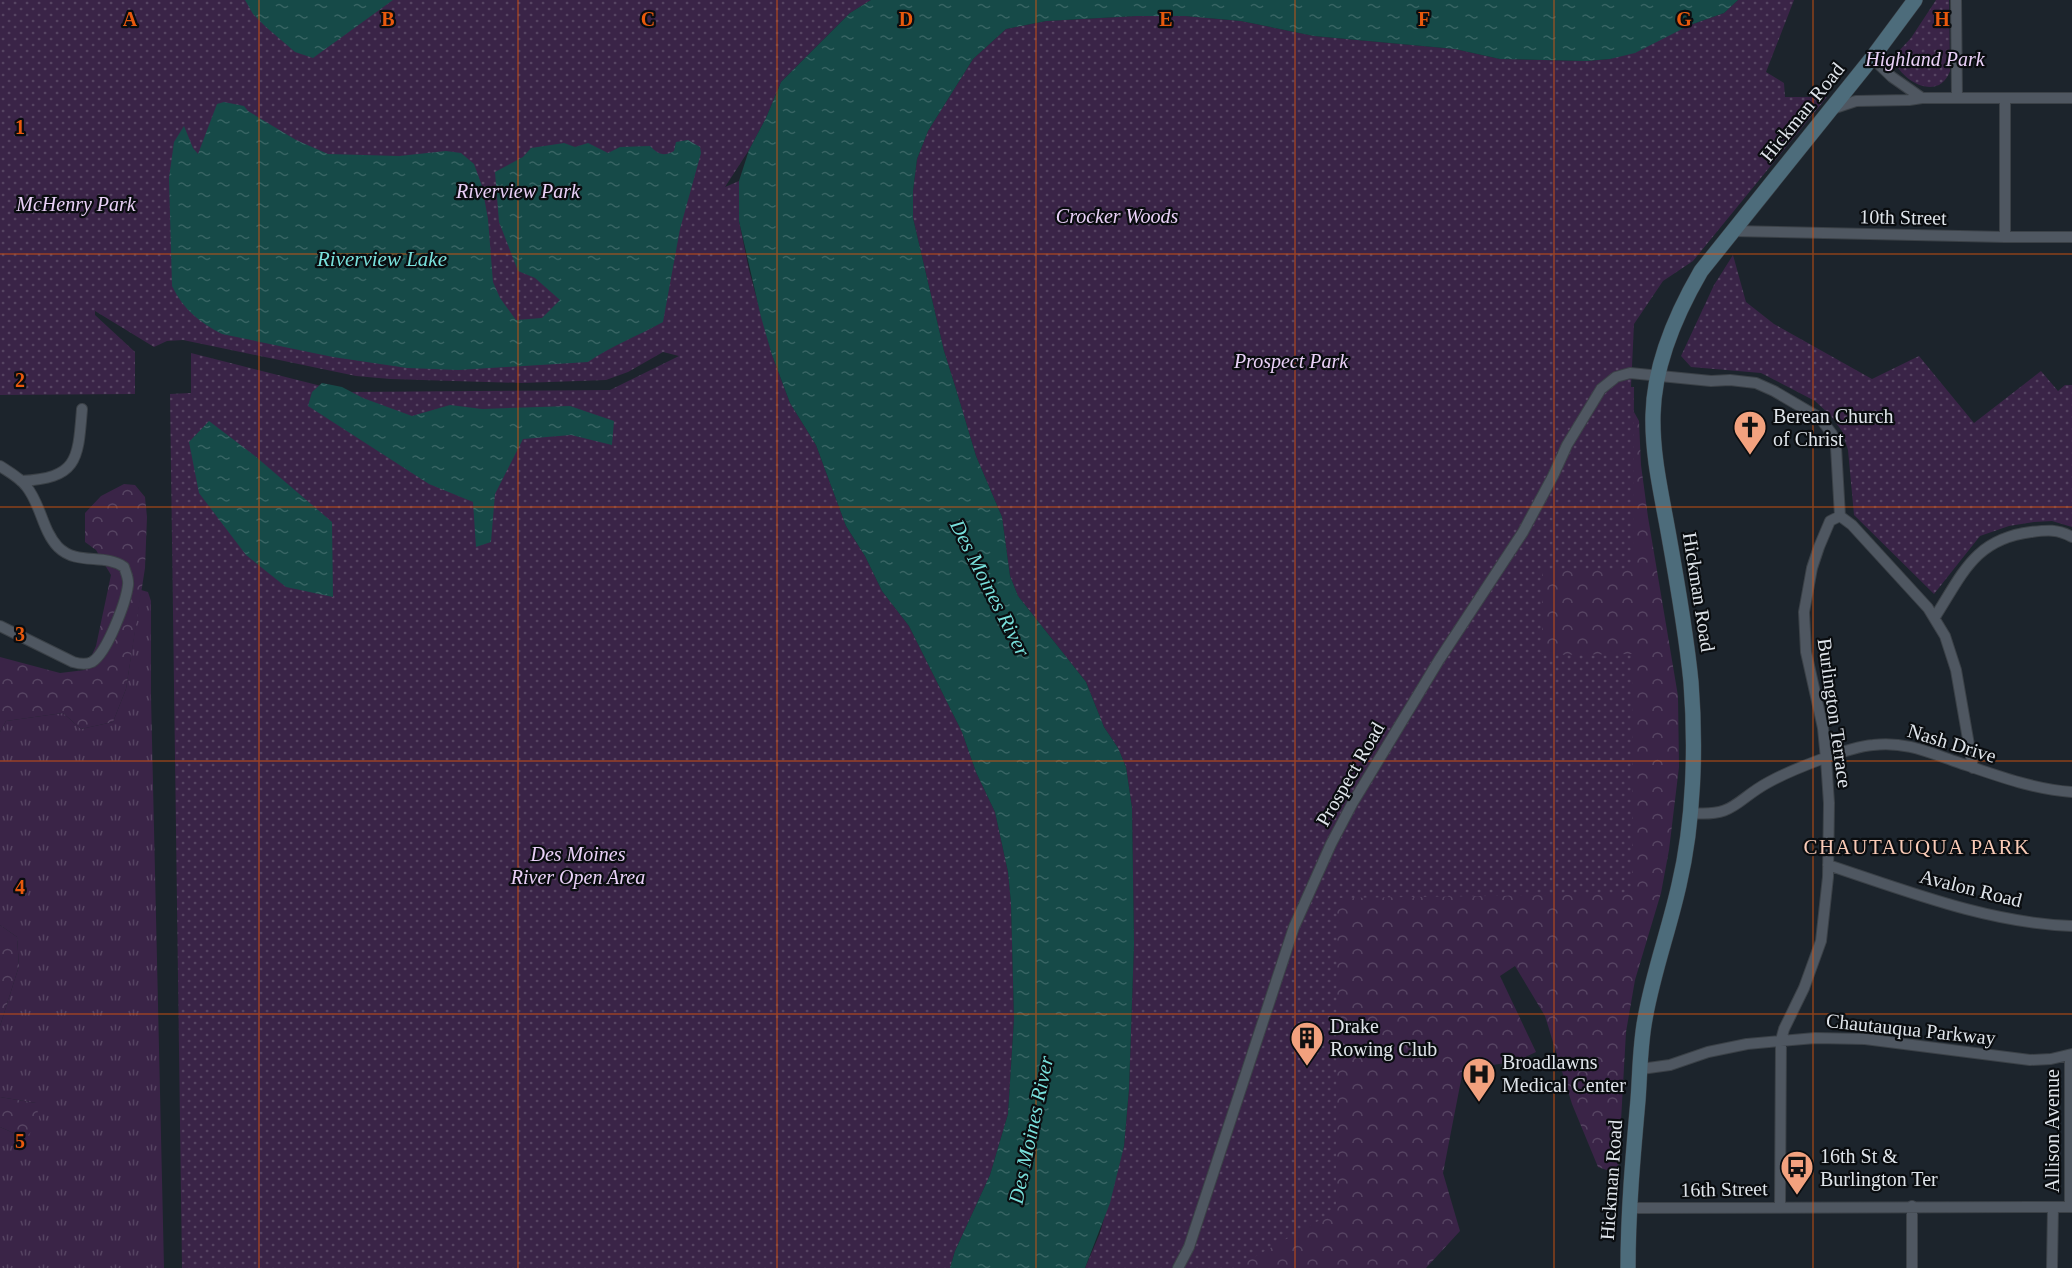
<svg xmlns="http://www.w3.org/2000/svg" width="2072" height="1268" font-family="Georgia,serif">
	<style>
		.grass { fill: url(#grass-tufts) }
		.forest { fill: url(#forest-crowns) }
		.park { fill: url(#park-dots) }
		.water { fill: url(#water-ripples) }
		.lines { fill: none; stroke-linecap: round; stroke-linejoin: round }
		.street-casing { stroke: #3b4147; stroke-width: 12 }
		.secondary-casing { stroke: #3b4147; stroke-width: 16 }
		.street { stroke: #4f5761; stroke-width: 10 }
		.secondary { stroke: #4d6c7b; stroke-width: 15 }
		.grid { fill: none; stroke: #e8590c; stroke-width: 1.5; stroke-opacity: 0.55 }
		.labels { text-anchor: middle; stroke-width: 4.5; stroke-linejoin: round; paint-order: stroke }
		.park-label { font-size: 20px; font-style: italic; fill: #ead1f8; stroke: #0a0d10 }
		.street-label { font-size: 20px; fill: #dfe4ea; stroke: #0a0d10 }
		.poi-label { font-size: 20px; fill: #dfe4ea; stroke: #0a0d10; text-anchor: start }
		.water-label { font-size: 21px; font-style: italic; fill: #79e1dc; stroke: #0a0d10 }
		.neighbourhood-label { font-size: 21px; letter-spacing: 1.5px; fill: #f9cab6; stroke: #0a0d10 }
		.grid-label { font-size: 20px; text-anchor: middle; font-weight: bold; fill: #e8590c; stroke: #0a0d10; stroke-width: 4.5; stroke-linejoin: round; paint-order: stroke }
	</style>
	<defs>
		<pattern id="grass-tufts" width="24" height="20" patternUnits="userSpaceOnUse" patternTransform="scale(1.5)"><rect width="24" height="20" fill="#3a2447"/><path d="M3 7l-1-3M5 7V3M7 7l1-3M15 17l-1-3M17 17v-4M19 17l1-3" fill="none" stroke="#564462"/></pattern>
		<pattern id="forest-crowns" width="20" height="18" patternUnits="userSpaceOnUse" patternTransform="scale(1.5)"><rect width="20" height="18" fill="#3a2447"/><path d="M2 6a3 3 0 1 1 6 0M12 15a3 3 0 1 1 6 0" fill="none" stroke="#564462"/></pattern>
		<pattern id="park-dots" width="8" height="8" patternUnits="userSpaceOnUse" patternTransform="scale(1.5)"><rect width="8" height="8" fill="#3a2447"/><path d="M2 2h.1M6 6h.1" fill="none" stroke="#564462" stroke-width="1.8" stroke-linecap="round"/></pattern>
		<pattern id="water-ripples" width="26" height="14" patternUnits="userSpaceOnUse" patternTransform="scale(1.5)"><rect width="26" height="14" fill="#164a48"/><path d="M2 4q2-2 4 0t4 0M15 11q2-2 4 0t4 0" fill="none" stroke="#376463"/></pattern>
	</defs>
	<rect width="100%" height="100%" fill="#1c242c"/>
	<!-- grass -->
	<path class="grass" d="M 141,590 L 148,592 L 151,601 L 151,697 L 164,1268 L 0,1268 L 0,1127 L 25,1138 L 36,1103 L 0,1097 L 0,1026 L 19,966 L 17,937 L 0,925 L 0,732 L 6,721 L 63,713 L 81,729 L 113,722 L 126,689 Z"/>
	<!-- forest -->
	<path class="forest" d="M 1634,412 L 1639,421 L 1641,465 L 1648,517 L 1678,696 L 1679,767 L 1669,850 L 1661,893 L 1635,980 L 1626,1032 L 1618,1174 L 1598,1167 L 1572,1104 L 1545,1016 L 1515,966 L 1500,976 L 1536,1052 L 1517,1061 L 1463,1070 L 1443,1173 L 1460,1231 L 1426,1268 L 1195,1268 L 1326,884 Z
		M 124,484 L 135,485 L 145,497 L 147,517 L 145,568 L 126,689 L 113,722 L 81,729 L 63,713 L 6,721 L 0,732 L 0,657 L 60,673 L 85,670 L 96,646 L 111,575 L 96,550 L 85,542 L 85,513 L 101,496 Z
		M 0,925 L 17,937 L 19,966 L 0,1026 Z
		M 0,1097 L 36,1103 L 40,1123 L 25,1138 L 0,1127 Z"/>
	<!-- park -->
	<path class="park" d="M 0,0 L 871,0 L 850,13 L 781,82 L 766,118 L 749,150 L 725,187 L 739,181 L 739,221 L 749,270 L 772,355 L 790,403 L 816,445 L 846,526 L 865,556 L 882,591 L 909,626 L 962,732 L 976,772 L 995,812 L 1008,872 L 1011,903 L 1014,1019 L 1008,1114 L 990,1175 L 955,1251 L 950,1268 L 182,1268 L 170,394 L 191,393 L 191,353 L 345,392 L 610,390 L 679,356 L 663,352 L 628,372 L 606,380 L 522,383 L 390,379 L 356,376 L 183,340 L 167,341 L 154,347 L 95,311 L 95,315 L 135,352 L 135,394 L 0,395 Z
		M 1738,0 L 1794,0 L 1766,72 L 1784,83 L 1785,97 L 1827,97 L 1693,261 L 1663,281 L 1634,324 L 1631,387 L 1634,387 L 1633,569 L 1542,570 L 1542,655 L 1633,654 L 1632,894 L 1337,898 L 1336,1211 L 1235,1268 L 1085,1268 L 1100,1233 L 1124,1146 L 1129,1089 L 1134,944 L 1132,808 L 1126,767 L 1118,748 L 1104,727 L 1086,682 L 1018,596 L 1010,576 L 1002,517 L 976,456 L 955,386 L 944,351 L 913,218 L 913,191 L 917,159 L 928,131 L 973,59 L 1006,29 L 1046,21 L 1136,16 L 1185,16 L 1241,21 L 1314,36 L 1455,49 L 1500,59 L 1586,61 L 1610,59 L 1690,25 L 1724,13 Z
		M 1936,0 L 1949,0 L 1950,71 C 1939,102 1902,82 1894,60 L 1896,54 L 1911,38 Z
		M 1733,255 L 1746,302 L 1774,324 L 1872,379 L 1919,356 L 1974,423 L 2041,371 L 2058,391 L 2065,385 L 2072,385 L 2072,527 L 2052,521 L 2034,522 L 2009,526 L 1980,536 L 1934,594 L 1854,515 L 1848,450 L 1842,431 L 1831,416 L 1815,401 L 1761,373 L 1691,367 L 1681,356 L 1714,285 Z"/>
	<!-- water -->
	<path class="water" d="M 245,0 L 393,0 L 313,58 L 295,52 L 266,27 L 253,14 Z
		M 871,0 L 1738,0 L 1724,13 L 1690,25 L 1635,53 L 1610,59 L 1586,61 L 1500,59 L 1455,49 L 1314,36 L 1241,21 L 1185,16 L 1136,16 L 1046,21 L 1006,29 L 973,59 L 928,131 L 917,159 L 913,191 L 913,218 L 944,351 L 955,386 L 976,456 L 1002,517 L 1010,576 L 1018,596 L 1086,682 L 1104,727 L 1118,748 L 1126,767 L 1132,808 L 1134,944 L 1129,1089 L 1124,1146 L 1110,1203 L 1085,1268 L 950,1268 L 955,1251 L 990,1175 L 1008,1114 L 1014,1019 L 1011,903 L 1008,872 L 995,812 L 976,772 L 962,732 L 909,626 L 882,591 L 865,556 L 846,526 L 816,445 L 790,403 L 772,355 L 761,317 L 739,221 L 739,181 L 749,150 L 766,118 L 781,82 L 850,13 Z
		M 224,102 L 244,106 L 248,111 L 296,140 L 328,154 L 399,156 L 446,151 L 461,153 L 474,164 L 482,186 L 488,219 L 493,282 L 500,298 L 516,320 L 542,318 L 560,300 L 535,278 L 518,271 L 499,222 L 495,172 L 523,157 L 531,148 L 564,143 L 575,147 L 588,143 L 608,153 L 620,147 L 650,146 C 658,154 663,157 674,151 L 676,142 L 688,140 L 700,147 L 701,153 L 680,229 L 663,322 C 638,336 611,346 588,362 L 458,370 L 407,368 L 333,357 L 222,334 C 200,323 183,309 172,286 L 169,178 L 174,142 L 184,126 L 193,148 L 198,154 L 217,104 Z
		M 322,383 L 342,387 L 363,398 L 412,416 L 450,405 L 482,409 L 570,406 L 614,421 L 612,445 L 571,435 L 523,439 L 495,494 L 491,542 L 476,547 L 473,502 L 429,484 L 308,406 L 312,392 Z
		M 209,421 L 255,456 L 332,522 L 333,597 L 286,587 L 246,555 L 199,493 L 189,442 Z"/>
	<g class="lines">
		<!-- street casing -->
		<g class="street-casing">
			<path id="street" d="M 1956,0 L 1957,98
				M 1872,58 L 1892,77 L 1922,98
				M 2005,98 L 2005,237
				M 1832,109 L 1856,101 L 1909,100 L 1922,98 L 2072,98
				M 1733,231 L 2005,237 L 2072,237
				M 0,466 C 9,472 19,477 26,486 C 41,504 42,530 58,547 C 77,566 104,553 124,567 C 126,573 129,579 128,585 C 126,602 107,653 92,662 C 86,665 80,664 73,662 L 0,626
				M 21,481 C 78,478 78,460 82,409
				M 1935,617 C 1963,573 1975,539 2031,532 C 2047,530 2058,529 2072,537
				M 1691,813 C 1736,817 1735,800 1769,782 C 1791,770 1848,747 1873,745 C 1904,741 1928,752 1957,762 C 1995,775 2032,789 2072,792
				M 1828,865 C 1907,891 1988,923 2072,926
				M 1641,1069 L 1670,1065 L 1708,1052 L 1747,1044 L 1815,1038 L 1865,1039 L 2030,1060 L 2051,1059 L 2072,1054
				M 1780,1206 L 1781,1040 L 1784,1029 L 1804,988 L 1821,941 L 1828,877 L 1829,803 L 1826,759 L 1823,728 L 1806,652 L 1804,612 L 1812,568 L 1819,547 L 1830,521 L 1840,516
				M 2070,1207 L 2070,1055
				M 1628,1208 L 2072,1207
				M 1178,1268 L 1189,1247 L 1294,927 L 1331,844 L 1352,804 L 1439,660 L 1523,532 L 1553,476 L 1567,445 L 1601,389 L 1616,377 L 1630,373 L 1711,381 L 1730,380 L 1756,383 L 1774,391 L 1820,418 L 1832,434 L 1836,447 L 1840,516 L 1852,525 L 1928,608 L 1945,636 L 1956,670 L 1973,768
				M 1912,1268 L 1912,1206
				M 2052,1268 L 2053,1207"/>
		</g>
		<!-- secondary casing -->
		<g class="secondary-casing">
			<path id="secondary" d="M 1628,1268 C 1628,1212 1633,1156 1638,1100 C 1640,1073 1640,1045 1645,1019 C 1653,973 1669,930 1679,885 C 1694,822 1696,746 1691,682 C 1686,631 1677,581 1668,531 C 1661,492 1652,454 1653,415 C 1654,364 1676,314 1701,271 L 1872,58 L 1915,0"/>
		</g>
		<!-- street -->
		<use href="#street" class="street"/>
		<!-- secondary -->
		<use href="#secondary" class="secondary"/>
	</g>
	<!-- grid -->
	<path class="grid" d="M 259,0 L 259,1268M 518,0 L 518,1268M 777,0 L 777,1268M 1036,0 L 1036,1268M 1295,0 L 1295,1268M 1554,0 L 1554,1268M 1813,0 L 1813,1268M 0,254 L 2072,254M 0,507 L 2072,507M 0,761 L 2072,761M 0,1014 L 2072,1014"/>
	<!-- icons -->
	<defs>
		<g id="church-pin" transform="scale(1.725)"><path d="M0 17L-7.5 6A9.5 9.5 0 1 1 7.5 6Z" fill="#f2a17e" stroke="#0a0d10"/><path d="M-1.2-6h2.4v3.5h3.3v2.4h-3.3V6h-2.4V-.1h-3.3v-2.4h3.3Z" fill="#111"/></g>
		<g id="building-pin" transform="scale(1.725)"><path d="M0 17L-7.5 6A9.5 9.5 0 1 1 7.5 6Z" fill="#f2a17e" stroke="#0a0d10"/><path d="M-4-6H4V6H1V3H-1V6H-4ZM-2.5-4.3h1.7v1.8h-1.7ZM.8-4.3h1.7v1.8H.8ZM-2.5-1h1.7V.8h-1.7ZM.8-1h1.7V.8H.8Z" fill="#111"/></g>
		<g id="hospital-pin" transform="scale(1.725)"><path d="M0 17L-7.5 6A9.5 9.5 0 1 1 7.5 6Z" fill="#f2a17e" stroke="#0a0d10"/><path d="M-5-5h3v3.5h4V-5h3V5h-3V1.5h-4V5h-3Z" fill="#111"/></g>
		<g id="bus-pin" transform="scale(1.725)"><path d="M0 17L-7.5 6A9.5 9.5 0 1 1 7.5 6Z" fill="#f2a17e" stroke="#0a0d10"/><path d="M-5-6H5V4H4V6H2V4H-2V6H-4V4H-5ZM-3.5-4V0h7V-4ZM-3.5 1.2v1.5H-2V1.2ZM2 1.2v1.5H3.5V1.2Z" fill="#111"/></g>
	</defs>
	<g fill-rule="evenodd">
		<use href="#church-pin" x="1750" y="427"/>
		<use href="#building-pin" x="1307" y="1038"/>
		<use href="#hospital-pin" x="1479" y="1074"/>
		<use href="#bus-pin" x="1797" y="1167"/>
	</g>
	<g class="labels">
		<!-- park labels -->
		<g class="park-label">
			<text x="1925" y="66">Highland Park</text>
			<text x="518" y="198">Riverview Park</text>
			<text x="76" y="211">McHenry Park</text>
			<text x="1117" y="223">Crocker Woods</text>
			<text x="1291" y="368">Prospect Park</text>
			<text x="578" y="861">Des Moines<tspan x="578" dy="23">River Open Area</tspan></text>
		</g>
		<!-- street labels -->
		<g class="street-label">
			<text transform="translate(1802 112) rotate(-51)" y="7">Hickman Road</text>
			<text transform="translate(1903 217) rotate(1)" y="7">10th Street</text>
			<text transform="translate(1699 592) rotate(81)" y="7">Hickman Road</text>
			<text transform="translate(1835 713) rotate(82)" y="7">Burlington Terrace</text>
			<text transform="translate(1952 743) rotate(17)" y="7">Nash Drive</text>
			<text transform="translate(1350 774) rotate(-60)" y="7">Prospect Road</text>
			<text transform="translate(1971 888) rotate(14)" y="7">Avalon Road</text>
			<text transform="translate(1911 1029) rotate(6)" y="7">Chautauqua Parkway</text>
			<text transform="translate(2052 1131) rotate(-90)" y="7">Allison Avenue</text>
			<text transform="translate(1611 1180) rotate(-86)" y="7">Hickman Road</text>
			<text transform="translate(1724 1189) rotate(-1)" y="7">16th Street</text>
		</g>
		<!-- poi labels -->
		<g class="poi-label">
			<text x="1773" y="423">Berean Church<tspan x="1773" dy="23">of Christ</tspan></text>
			<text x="1330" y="1033">Drake<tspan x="1330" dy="23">Rowing Club</tspan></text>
			<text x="1502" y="1069">Broadlawns<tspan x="1502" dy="23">Medical Center</tspan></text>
			<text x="1820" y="1163">16th St &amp;<tspan x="1820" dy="23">Burlington Ter</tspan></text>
		</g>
		<!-- water labels -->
		<g class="water-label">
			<text x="382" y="266">Riverview Lake</text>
			<text transform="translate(990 588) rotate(63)" y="7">Des Moines River</text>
			<text transform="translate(1031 1130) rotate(-78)" y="7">Des Moines River</text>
		</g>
		<!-- neighbourhood labels -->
		<g class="neighbourhood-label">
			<text x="1917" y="854">CHAUTAUQUA PARK</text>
		</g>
	</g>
	<g class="grid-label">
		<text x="130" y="26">A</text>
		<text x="388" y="26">B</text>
		<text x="648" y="26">C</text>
		<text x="906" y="26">D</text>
		<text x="1166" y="26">E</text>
		<text x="1424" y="26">F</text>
		<text x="1684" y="26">G</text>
		<text x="1942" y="26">H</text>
		<text x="20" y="134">1</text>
		<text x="20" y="387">2</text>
		<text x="20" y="641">3</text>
		<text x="20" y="894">4</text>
		<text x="20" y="1148">5</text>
	</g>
</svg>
